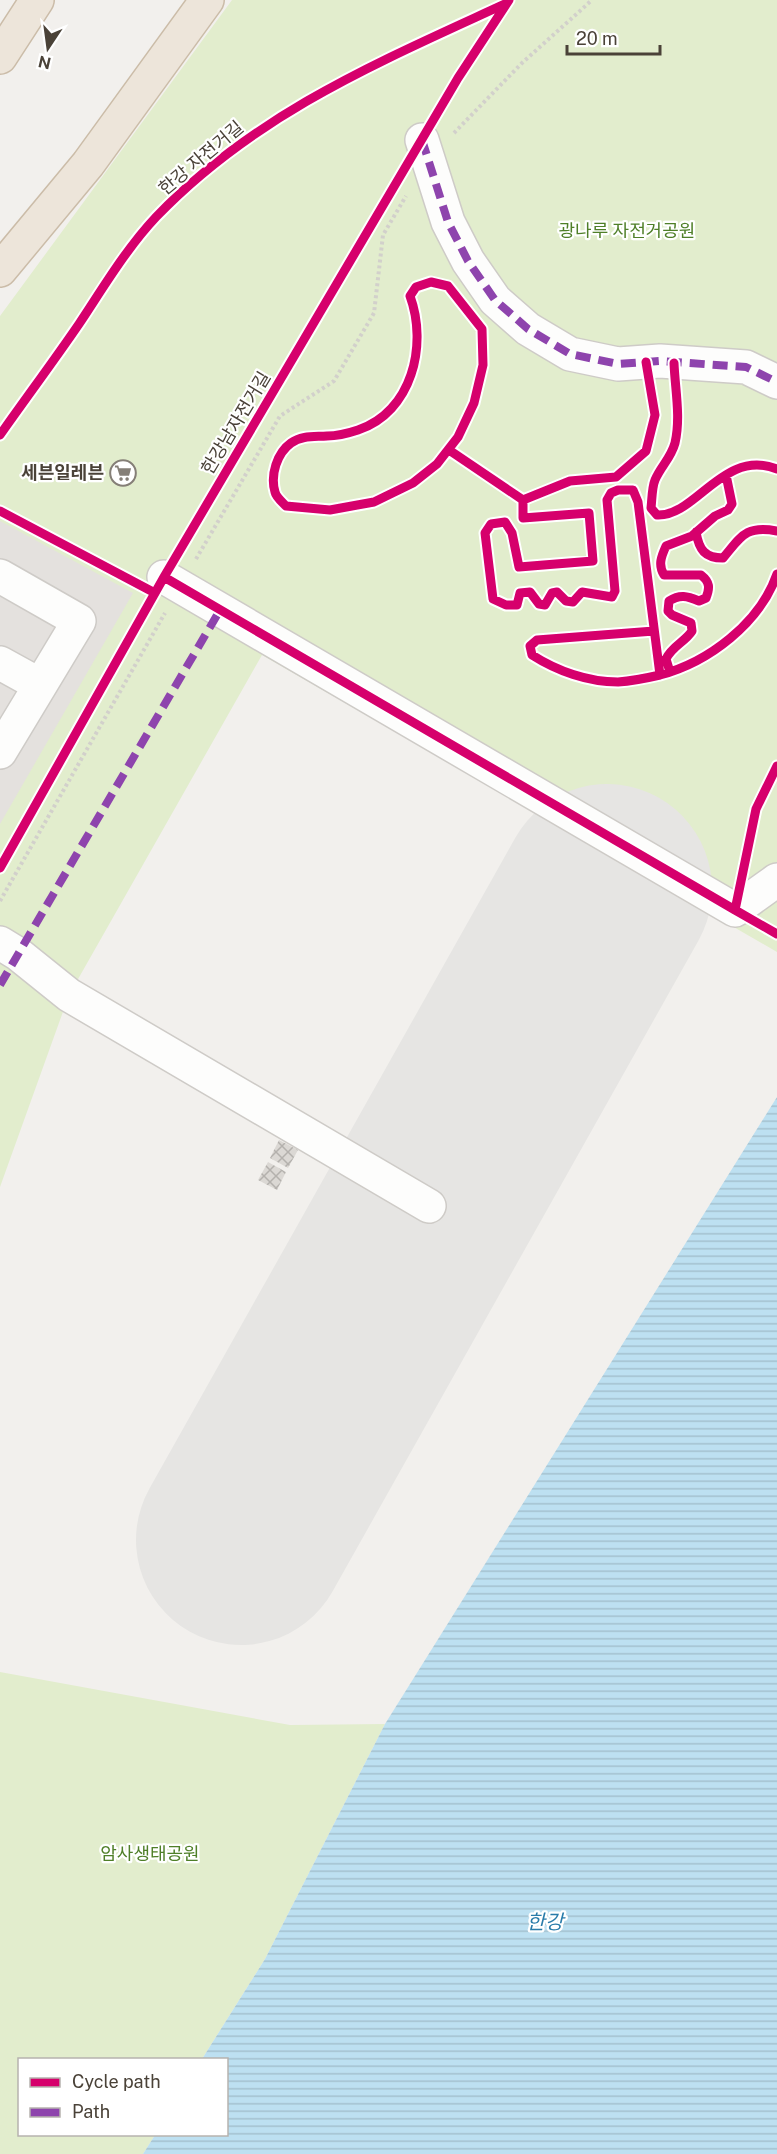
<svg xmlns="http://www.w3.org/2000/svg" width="777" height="2154" font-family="'Public Sans','Noto Sans KR',sans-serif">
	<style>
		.park { fill: #e2edcd }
		.parking { fill: #e4e1de }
		.water { fill: url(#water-rules) }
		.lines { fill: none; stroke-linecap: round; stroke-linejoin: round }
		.runway { stroke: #e6e5e3; stroke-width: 210 }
		.building { fill: url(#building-cross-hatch) }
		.minor-casing { stroke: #cecbc7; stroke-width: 36 }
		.highway-casing { stroke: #cbbca8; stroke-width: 36 }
		.path { stroke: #d2d0cb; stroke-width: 4; stroke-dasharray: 3 3; stroke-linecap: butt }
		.minor { stroke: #fdfdfc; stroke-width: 33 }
		.highway { stroke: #ede5da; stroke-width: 33 }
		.quiet { stroke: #8e44ad; stroke-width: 8; stroke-dasharray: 15 8; stroke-linecap: butt }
		.cycleway-casing { stroke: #fff; stroke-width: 13 }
		.cycleway { stroke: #d6006c; stroke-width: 9 }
		.labels { text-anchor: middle; stroke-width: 4.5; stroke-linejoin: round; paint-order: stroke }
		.street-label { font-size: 18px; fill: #4a4238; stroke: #fff }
		.park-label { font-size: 18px; fill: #4f7f28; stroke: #fff }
		.poi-label { font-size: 18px; font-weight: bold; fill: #4a4238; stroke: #fff; text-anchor: end }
		.water-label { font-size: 20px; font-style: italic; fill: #297caa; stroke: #fff }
	</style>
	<defs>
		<pattern id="water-rules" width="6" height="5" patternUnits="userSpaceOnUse" patternTransform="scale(1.5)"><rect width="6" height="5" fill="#bde0f1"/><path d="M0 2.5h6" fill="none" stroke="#a4c1cf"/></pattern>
		<pattern id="building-cross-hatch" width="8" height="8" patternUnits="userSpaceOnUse" patternTransform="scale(1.5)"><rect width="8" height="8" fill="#dbd8d4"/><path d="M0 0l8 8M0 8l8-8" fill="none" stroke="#b4b1ad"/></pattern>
	</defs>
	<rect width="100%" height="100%" fill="#f2f0ed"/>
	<!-- park -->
	<path class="park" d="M 232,0 L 777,0 L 777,952 L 262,655 L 69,995 L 0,1187 L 0,316 Z
		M 0,1672 L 290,1725 L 385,1724 L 265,1959 L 202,2059 L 20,2060 L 20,2134 L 155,2135 L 143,2154 L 0,2154 Z"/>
	<!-- parking -->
	<path class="parking" d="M 0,521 L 133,593 L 0,824 Z"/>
	<!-- water -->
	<path class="water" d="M 777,1097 L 777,2154 L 143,2154 L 155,2135 L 226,2134 L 226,2060 L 202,2059 L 265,1959 L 385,1724 Z"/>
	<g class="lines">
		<!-- runway -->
		<path class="runway" d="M 241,1540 L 607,889"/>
	</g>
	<!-- building -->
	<path class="building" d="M 279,1140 L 298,1150 L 288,1168 L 270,1158 Z
		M 268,1162 L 286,1172 L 277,1190 L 258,1180 Z"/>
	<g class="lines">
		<!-- minor casing -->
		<g class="minor-casing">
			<path id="minor" d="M 422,140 L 448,222 L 468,261 L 495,300 L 528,329 L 570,354 L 618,364 L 660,361 L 746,367 L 777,382
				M 0,576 L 79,621 L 0,752
				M 164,577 L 735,910 L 777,880
				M 0,663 L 40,685
				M 0,943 L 18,954 L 69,995 L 429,1206"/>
		</g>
		<!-- highway casing -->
		<g class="highway-casing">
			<path id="highway" d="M 0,57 L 37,0
				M 0,270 L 88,164 L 207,0"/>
		</g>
		<!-- path -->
		<path class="path" d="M 454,133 L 521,64 L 592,0
			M 196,559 L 280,416 L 334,381 L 374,313 L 383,235 L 406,196
			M 745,864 L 756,809 L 777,766
			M 0,901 L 165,613
			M 766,927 L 777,934"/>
		<!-- minor -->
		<use href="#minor" class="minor"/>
		<!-- highway -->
		<use href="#highway" class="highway"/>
		<!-- quiet -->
		<path class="quiet" d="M 422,140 L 448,222 L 468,261 L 495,300 L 528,329 L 570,354 L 618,364 L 660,361 L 746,367 L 777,382
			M 0,985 L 220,610"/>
		<!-- cycleway casing -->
		<g class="cycleway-casing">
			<path id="cycleway" d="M 431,282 L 448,286 L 482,329 L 483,365 L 474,403 L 458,437 L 437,464 L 413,483 L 374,502 L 330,510 L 286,506 C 282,502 276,497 275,492 C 270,475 277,453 291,443 C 302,435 315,437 327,436 C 337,436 349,433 358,430 C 412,412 428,345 410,296 L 416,287 Z
				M 646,362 L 655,415 L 646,451 L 616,477 L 570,481 L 523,500 L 523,518 L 589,513 L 593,561 L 519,567 L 512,533 L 505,522 L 491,524 L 485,533 L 493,599 L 506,605 L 517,605 L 520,593 L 530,592 L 539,604 L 545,605 L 552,593 L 557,592 L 566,601 L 573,602 L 582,592 L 612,597 L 615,591 L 607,500 L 611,493 L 618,490 L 633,490 L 638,502 L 660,675 C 709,662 760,623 777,574
				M 674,363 C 675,389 681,417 675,443 C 671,458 661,466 655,480 C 652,487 652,499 651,508 L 657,515 C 696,517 723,448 777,469
				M 0,435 C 26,398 53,362 79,324 C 103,288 126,249 156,217 C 256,113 379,62 507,3
				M 449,450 L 523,500
				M 0,511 L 155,593
				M 696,532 C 699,550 705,558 723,558 C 741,537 745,525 777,531
				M 164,577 L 735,910
				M 654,631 L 537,640 L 530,646 L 532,655 C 557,671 588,682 618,682 C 632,681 647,678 660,675
				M 670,672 L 666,659 C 672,646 685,642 692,631 L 691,623 L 672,615 L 668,611 L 669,601 C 680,594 687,596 699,601 L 706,598 C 710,588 710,582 701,575 L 664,575 C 658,565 661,557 666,546 L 692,536 L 715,516 L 728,510 L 732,504 L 726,475
				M 777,766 L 756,809 L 735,910 L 777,934
				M 0,868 L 164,577 L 458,78 L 509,0"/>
		</g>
		<!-- cycleway -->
		<use href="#cycleway" class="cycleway"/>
	</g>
	<!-- icons -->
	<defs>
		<g id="supermarket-ring" transform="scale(1.35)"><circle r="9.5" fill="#fff" stroke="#857f77" stroke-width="1.5"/><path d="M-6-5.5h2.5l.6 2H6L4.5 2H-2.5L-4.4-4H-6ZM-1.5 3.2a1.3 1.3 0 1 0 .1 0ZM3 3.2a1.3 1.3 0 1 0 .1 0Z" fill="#857f77"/></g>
	</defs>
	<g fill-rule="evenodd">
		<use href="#supermarket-ring" x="123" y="473"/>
	</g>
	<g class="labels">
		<!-- street labels -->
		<g class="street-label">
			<text transform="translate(201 158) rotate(-40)" y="6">한강 자전거길</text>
			<text transform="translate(236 423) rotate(-59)" y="6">한강남자전거길</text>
		</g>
		<!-- park labels -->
		<g class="park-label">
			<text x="627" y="237">광나루 자전거공원</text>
			<text x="150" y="1860">암사생태공원</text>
		</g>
		<!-- poi labels -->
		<g class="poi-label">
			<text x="104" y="479">세븐일레븐</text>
		</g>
		<!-- water labels -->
		<g class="water-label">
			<text x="545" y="1929">한강</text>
		</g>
	</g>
	<!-- legend -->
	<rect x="18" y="2058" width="210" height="78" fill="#ffffff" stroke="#b7b3af" stroke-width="1.5"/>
	<rect x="30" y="2078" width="30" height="9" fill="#d6006c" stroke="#b7b3af" stroke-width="1.5"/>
	<text x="72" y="2088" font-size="18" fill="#4a4238">Cycle path</text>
	<rect x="30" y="2108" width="30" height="9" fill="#8e44ad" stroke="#b7b3af" stroke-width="1.5"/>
	<text x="72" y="2118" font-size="18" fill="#4a4238">Path</text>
	<!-- north arrow -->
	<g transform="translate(48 48) rotate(193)" stroke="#ffffff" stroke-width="4.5" paint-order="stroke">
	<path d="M0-4.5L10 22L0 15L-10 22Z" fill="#4a4238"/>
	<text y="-9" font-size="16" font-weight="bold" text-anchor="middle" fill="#4a4238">N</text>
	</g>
	<!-- scale -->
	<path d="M567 45v9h93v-9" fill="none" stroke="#4a4238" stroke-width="3"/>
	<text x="576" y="45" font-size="18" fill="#4a4238" stroke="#ffffff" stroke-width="4.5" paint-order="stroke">20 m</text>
</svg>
